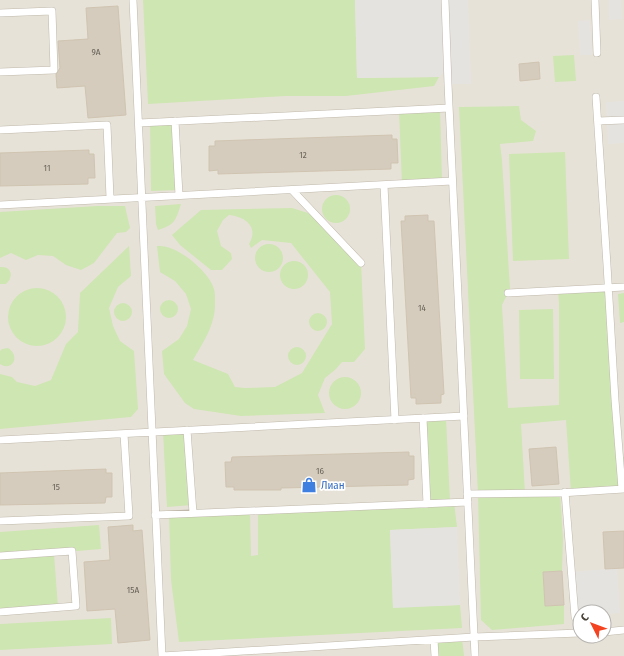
<svg xmlns="http://www.w3.org/2000/svg" width="624" height="656" font-family="'Fira Sans Condensed',sans-serif">
	<style>
		.residential { fill: #e7e2d7; fill-rule: evenodd }
		.green { fill: #cee6b2 }
		.parking { fill: #e5e3e0 }
		.building { fill: #d5ccbe; stroke: #d0c4b1 }
		.lines { fill: none; stroke-linecap: round; stroke-linejoin: round }
		.service-casing { stroke: #bfb8ab; stroke-width: 8 }
		.service { stroke: #fff; stroke-width: 7 }
		.labels { text-anchor: middle; stroke-width: 3.5; stroke-linejoin: round; paint-order: stroke }
		.number-label { font-size: 9px; fill: #6a6459 }
		.shop-label { font-size: 11px; fill: #366cbe; stroke: #fff; text-anchor: start }
	</style>
	<rect width="100%" height="100%" fill="#f4f0e8"/>
	<!-- residential -->
	<path class="residential" d="M 0,0 L 624,0 L 624,656 L 0,656 ZM 580,612 L 604,612 L 604,636 L 580,636 Z"/>
	<!-- green -->
	<path class="green" d="M 143,0 L 355,0 L 357,78 L 439,77 L 434,86 L 346,96 L 286,96 L 148,104 Z
		M 574,55 L 576,81 L 555,82 L 553,56 Z
		M 519,106 L 521,120 L 536,131 L 533,141 L 500,144 L 502,160 L 510,289 L 502,305 L 508,408 L 559,405 L 559,303 L 558,290 L 609,288 L 620,458 L 624,457 L 624,489 L 571,492 L 566,420 L 521,424 L 525,493 L 560,493 L 563,539 L 562,571 L 543,572 L 545,606 L 564,605 L 564,624 L 492,630 L 481,620 L 478,494 L 459,107 Z
		M 440,109 L 442,182 L 402,184 L 399,111 Z
		M 175,121 L 179,190 L 151,191 L 150,123 Z
		M 565,152 L 569,259 L 513,261 L 509,154 Z
		M322 209a14 14 0 1 1 28 0a14 14 0 1 1-28 0Z
		M 181,204 C 176,220 175,225 158,230 L 156,224 L 155,206 Z
		M 97,206 L 125,206 L 130,228 L 126,232 L 117,233 L 94,263 L 81,270 L 66,265 L 53,256 L 38,255 L 26,260 L 11,253 L 0,258 L 0,212 Z
		M 292,208 L 308,213 L 345,245 L 361,263 L 365,349 L 354,362 L 342,362 L 336,369 L 325,378 L 318,395 L 325,413 L 241,416 L 194,409 L 185,403 L 164,374 L 162,351 L 179,339 L 187,326 L 191,309 L 186,294 L 175,281 L 160,272 L 157,246 C 169,245 182,253 191,260 C 199,267 211,278 214,289 C 215,292 215,297 215,301 C 216,324 204,341 193,360 L 228,374 L 235,387 L 245,388 L 275,387 L 302,373 L 332,324 L 330,292 L 291,243 L 262,240 L 251,248 L 249,244 C 259,227 246,217 229,215 L 223,220 L 217,231 L 221,246 L 231,253 L 232,259 L 222,270 L 211,270 L 180,245 L 172,235 L 201,210 Z
		M255 258a14 14 0 1 1 28 0a14 14 0 1 1-28 0Z
		M 129,246 L 131,276 L 118,287 L 109,308 L 113,326 L 120,341 L 134,351 L 138,409 L 131,417 L 0,429 L 0,374 L 12,377 L 17,382 L 35,386 L 51,380 L 66,344 L 78,332 L 80,293 Z
		M280 275a14 14 0 1 1 28 0a14 14 0 1 1-28 0Z
		M 0,267 C 12,266 14,277 6,284 L 0,284 Z
		M8 317a29 29 0 1 1 58 0a29 29 0 1 1-58 0Z
		M 624,293 L 624,322 L 620,323 L 618,294 Z
		M160 309a9 9 0 1 1 18 0a9 9 0 1 1-18 0Z
		M114 312a9 9 0 1 1 18 0a9 9 0 1 1-18 0Z
		M 553,309 L 554,379 L 520,379 L 519,310 Z
		M309 322a9 9 0 1 1 18 0a9 9 0 1 1-18 0Z
		M288 356a9 9 0 1 1 18 0a9 9 0 1 1-18 0Z
		M 8,348 C 21,356 12,372 0,364 L 0,351 L 2,349 Z
		M329 393a16 16 0 1 1 32 0a16 16 0 1 1-32 0Z
		M 446,417 L 450,502 L 454,502 L 457,527 L 390,530 L 393,607 L 460,605 L 462,628 L 179,642 L 171,580 L 169,514 L 250,511 L 251,556 L 258,555 L 258,510 L 426,504 L 423,418 Z
		M 187,430 L 192,505 L 167,507 L 163,432 Z
		M 99,525 L 101,549 L 54,553 L 58,608 L 0,612 L 0,532 Z
		M 111,618 L 112,644 L 0,650 L 0,624 Z
		M 462,638 L 464,656 L 435,656 L 434,640 Z"/>
	<!-- parking -->
	<path class="parking" d="M 355,0 L 468,0 L 471,84 L 448,84 L 447,70 L 439,77 L 357,78 Z
		M 609,0 L 621,0 L 622,19 L 609,20 Z
		M 590,20 L 592,55 L 580,55 L 578,21 Z
		M 624,101 L 624,143 L 608,144 L 606,102 Z
		M 457,527 L 460,605 L 393,608 L 390,530 Z
		M 617,568 L 620,613 L 604,614 L 604,612 L 580,612 L 580,616 L 575,617 L 572,572 Z"/>
	<!-- building -->
	<path class="building" d="M 118,6 L 126,115 L 88,118 L 85,86 L 57,88 L 56,74 L 60,68 L 58,41 L 88,39 L 86,8 Z
		M 539,62 L 540,79 L 520,81 L 519,64 Z
		M 392,135 L 392,139 L 397,139 L 398,163 L 391,163 L 391,169 L 218,174 L 218,170 L 209,171 L 209,146 L 215,146 L 215,141 Z
		M 89,150 L 89,154 L 94,154 L 95,178 L 88,178 L 88,184 L 0,186 L 0,153 Z
		M 428,215 L 428,221 L 434,221 L 444,394 L 441,395 L 441,403 L 416,404 L 416,398 L 411,398 L 401,221 L 405,221 L 405,216 Z
		M 556,447 L 559,484 L 532,486 L 529,449 Z
		M 409,452 L 409,456 L 414,456 L 414,479 L 408,480 L 408,485 L 281,488 L 281,490 L 234,490 L 234,487 L 226,487 L 225,462 L 231,462 L 232,457 Z
		M 106,469 L 106,473 L 112,473 L 112,497 L 106,497 L 105,503 L 0,505 L 0,473 Z
		M 133,525 L 133,531 L 142,530 L 150,640 L 118,643 L 115,609 L 87,611 L 84,562 L 110,560 L 108,527 Z
		M 624,531 L 624,568 L 605,569 L 603,532 Z
		M 562,571 L 564,605 L 545,606 L 543,572 Z"/>
	<g class="lines">
		<!-- service casing -->
		<g class="service-casing">
			<path id="service" d="M 133,0 L 162,656
				M 445,0 L 448,84 L 475,656
				M 595,0 L 597,53
				M 0,13 L 52,11 L 54,70 L 0,72
				M 596,97 L 607,265 L 615,400 L 622,489
				M 175,121 L 179,195
				M 598,121 L 624,120
				M 139,123 L 449,108
				M 0,130 L 107,125 L 110,198
				M 384,185 L 395,420
				M 292,190 L 361,263
				M 0,205 L 452,181
				M 508,293 L 624,287
				M 423,418 L 427,504
				M 187,430 L 193,513
				M 0,440 L 464,416
				M 565,492 L 575,617
				M 467,494 L 560,493 L 624,489
				M 155,515 L 468,502
				M 0,521 L 129,516 L 124,434
				M 0,556 L 72,551 L 76,606 L 0,612
				M 604,632 L 624,630
				M 434,640 L 435,656
				M 162,656 L 474,637 L 580,633"/>
		</g>
		<!-- service -->
		<use href="#service" class="service"/>
	</g>
	<!-- icons -->
	<defs>
		<g id="shop-bare" transform="scale(1.2)"><path d="M-5-2.5h2.3a2.7 3.5 0 0 1 5.4 0H5L5.5 6h-11ZM-1.5-2.5h3a1.5 2.3 0 0 0-3 0Z" fill="#3f7fe0" stroke="#fff" stroke-width="2.5" paint-order="stroke"/></g>
	</defs>
	<g fill-rule="evenodd">
		<use href="#shop-bare" x="309" y="485"/>
	</g>
	<g class="labels">
		<!-- number labels -->
		<g class="number-label">
			<text x="96" y="55">9А</text>
			<text x="303" y="158">12</text>
			<text x="47" y="171">11</text>
			<text x="422" y="311">14</text>
			<text x="320" y="474">16</text>
			<text x="56" y="490">15</text>
			<text x="133" y="593">15А</text>
		</g>
		<!-- shop labels -->
		<g class="shop-label">
			<text x="321" y="489">Лиан</text>
		</g>
	</g>
	<!-- north arrow -->
	<g transform="translate(592 624) rotate(312)"><circle r="19" fill="#ffffff" stroke="#b5b3af"/>
	<path d="M0-3L7 15L0 10L-7 15Z" fill="#f34320"/>
	<text y="-6" font-size="11" font-weight="bold" text-anchor="middle" fill="#474137">С</text>
	</g>
</svg>
